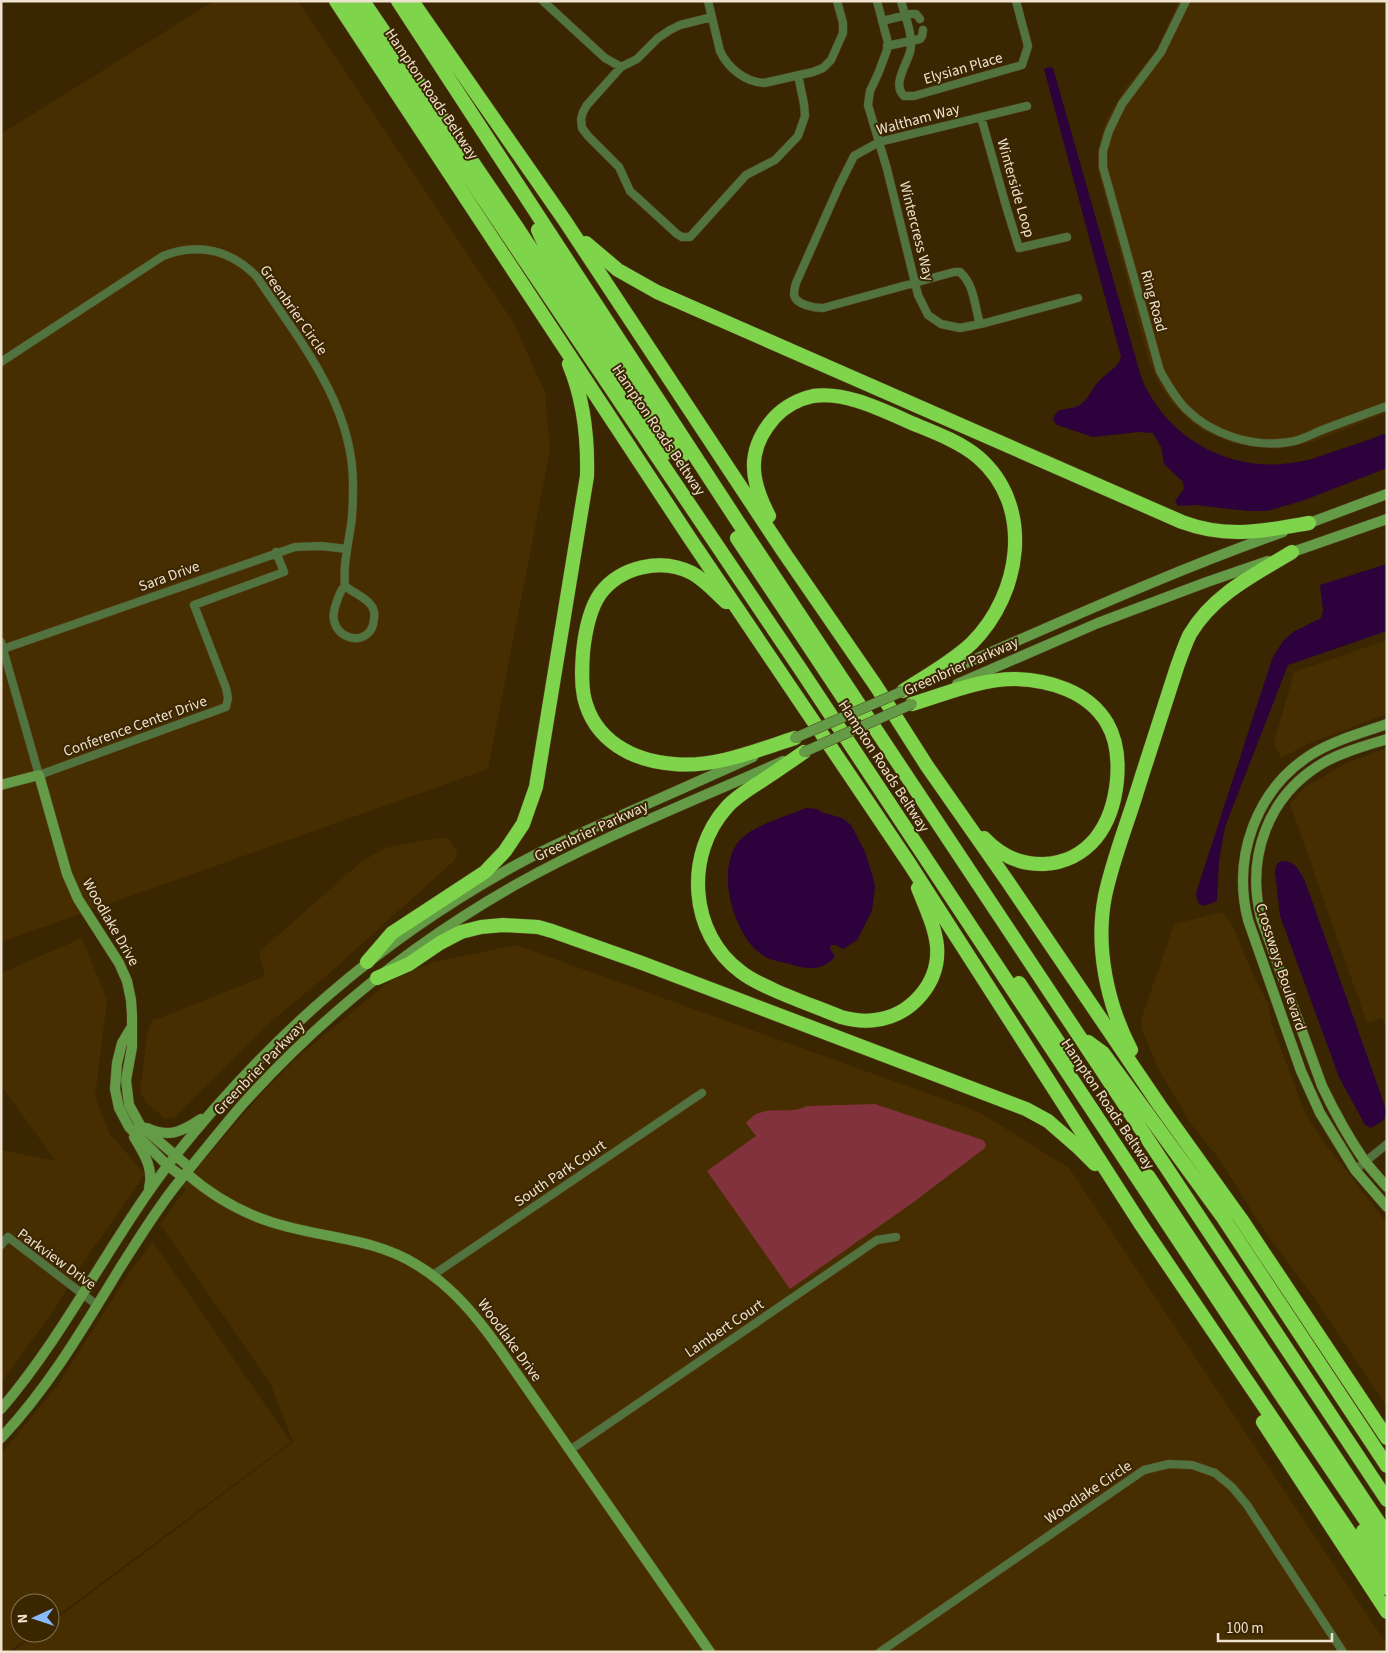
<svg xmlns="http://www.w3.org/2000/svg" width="1388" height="1653" font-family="'Source Sans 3',sans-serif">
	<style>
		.built { fill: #472e00 }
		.green { fill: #82323c }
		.water { fill: #2d013b }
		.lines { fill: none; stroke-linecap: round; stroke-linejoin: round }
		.street-casing { stroke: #584423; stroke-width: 9 }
		.secondary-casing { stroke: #584423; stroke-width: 11 }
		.highway-casing { stroke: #584423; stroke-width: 15 }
		.street { stroke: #50733f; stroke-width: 8 }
		.secondary { stroke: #639b46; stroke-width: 10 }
		.highway { stroke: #7ed54b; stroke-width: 14 }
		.secondary-bridge-casing { stroke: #584423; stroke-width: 11; stroke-linecap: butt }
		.secondary-bridge { stroke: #639b46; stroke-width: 10 }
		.labels { text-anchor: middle; stroke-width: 4; stroke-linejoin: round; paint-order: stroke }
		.street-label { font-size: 15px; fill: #efe2cf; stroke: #3b2602 }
	</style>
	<rect width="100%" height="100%" fill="#3b2602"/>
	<!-- built -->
	<path class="built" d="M 214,1 L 298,1 L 513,322 L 545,392 L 550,450 L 488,769 L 1,942 L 1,134 Z
		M 1179,1 L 1387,1 L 1387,413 L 1315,441 L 1291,447 L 1276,449 L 1247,446 L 1232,443 L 1204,431 L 1187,419 L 1171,402 L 1160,385 L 1149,362 L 1098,170 L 1097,162 L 1102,132 L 1108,117 L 1126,87 L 1156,51 Z
		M 1387,640 L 1387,714 L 1310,743 L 1281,758 L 1274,743 L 1294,672 Z
		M 1387,748 L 1387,1031 L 1382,1018 L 1367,1023 L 1290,804 L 1305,787 L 1348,762 Z
		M 448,838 L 458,853 L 454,861 L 325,977 L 274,1019 L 174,1118 L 165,1119 L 145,1101 L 140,1092 L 147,1035 L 152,1020 L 160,1018 L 265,976 L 260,958 L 260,951 L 361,862 L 385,848 L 431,839 Z
		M 1222,912 L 1232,924 L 1251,970 L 1268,1003 L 1272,1025 L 1305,1113 L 1324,1142 L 1387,1223 L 1387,1407 L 1315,1299 L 1264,1230 L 1217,1156 L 1191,1124 L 1158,1068 L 1142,1030 L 1141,1020 L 1174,924 Z
		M 82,938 L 107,1000 L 95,1096 L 109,1133 L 145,1174 L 78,1270 L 56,1307 L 1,1383 L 1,1150 L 56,1161 L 1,1086 L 1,973 Z
		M 516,945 L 979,1112 L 1069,1168 L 1387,1645 L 1387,1652 L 13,1652 L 38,1633 L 50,1633 L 50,1624 L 293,1442 L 270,1383 L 160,1224 L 186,1189 L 182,1187 L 202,1162 L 263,1092 L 298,1057 L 391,980 L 434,962 Z
		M 153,1242 L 291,1442 L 50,1621 L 50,1603 L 20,1603 L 20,1633 L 34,1633 L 8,1652 L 1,1652 L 1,1454 L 57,1386 L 131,1270 Z"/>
	<!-- green -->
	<path class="green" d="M 875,1104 L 983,1140 L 986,1144 L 985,1148 L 911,1204 L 790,1289 L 707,1171 L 756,1136 L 746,1123 C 749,1120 754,1114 759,1113 C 774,1107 793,1114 807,1106 Z"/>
	<!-- water -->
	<path class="water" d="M 1048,67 L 1053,68 L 1136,359 C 1139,369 1141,379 1146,388 C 1176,446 1240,475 1303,461 C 1313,459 1323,455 1332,452 C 1351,446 1369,440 1387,433 L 1387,468 L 1302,501 L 1267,511 L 1248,511 L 1196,505 L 1178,506 L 1175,501 L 1184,489 L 1183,482 L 1164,464 L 1161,447 L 1153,433 L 1139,432 L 1093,437 L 1057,425 L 1053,420 C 1057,405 1067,411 1078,406 C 1088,401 1091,390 1098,382 C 1105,374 1119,367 1121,357 L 1044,69 Z
		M 1387,564 L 1387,631 L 1288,665 L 1225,827 L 1219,860 L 1217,901 C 1203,907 1198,909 1196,893 L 1272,659 L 1283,641 L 1293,632 L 1321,618 L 1323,610 L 1320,585 Z
		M 806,808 L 817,809 L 821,812 L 842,818 L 851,825 L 865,852 L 873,877 L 875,887 L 872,911 L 857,940 L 843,949 L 836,945 L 831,945 L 830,949 L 835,956 C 826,970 807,970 793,965 C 782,961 771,962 761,954 C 732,933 713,863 743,837 C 756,825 789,815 806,808 Z
		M 1281,861 C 1296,861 1298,869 1305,881 L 1387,1112 L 1384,1120 L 1371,1128 L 1365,1125 L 1339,1077 L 1280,916 L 1275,871 L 1277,864 Z"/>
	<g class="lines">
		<!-- street casing -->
		<g class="street-casing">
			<path id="street" d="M 543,1 L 605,58 L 621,67
				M 708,1 L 720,51 C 728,68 745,82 764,83 L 813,72 L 823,68 L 831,60 L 843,33 L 843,23 L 837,1
				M 877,1 L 888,43 L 887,50 L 878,74 L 870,91 L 868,105 L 887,169 L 918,295 L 928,315 L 941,324 L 960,328 L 985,323 L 1078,298
				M 901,1 C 905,16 914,37 910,52 C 906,66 892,85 904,96 L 914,96 L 1022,65 L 1028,46 L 1016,1
				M 1186,1 L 1161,52 L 1122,104 L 1109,131 L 1103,151 L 1103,167 L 1160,371 C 1168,385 1175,398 1186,409 C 1212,435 1254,448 1289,442 C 1300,441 1312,434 1322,430 C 1343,422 1365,414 1387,406
				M 712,17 L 680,25 L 670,30 L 658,38 L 637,59 L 621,67 L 587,105 L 583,112 L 581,119 L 582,128 L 588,136 L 619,167 L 630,191 L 677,234 L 682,237 L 690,237 L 746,175 L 775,160 L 798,136 L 805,116 L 804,104 L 798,75
				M 882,21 L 911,14 L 916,14 L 920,19
				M 887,46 L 920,39 L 922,36 L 923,30
				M 981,117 L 1006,206 L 1019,248 L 1067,237
				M 980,324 C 974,305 975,286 960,272 L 954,272 L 823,308 C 815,308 796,305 794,295 C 794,291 795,286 796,283 L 839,186 L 854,156 L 879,142 L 1027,106
				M 1,362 L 163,256 C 198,242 231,250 257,277 C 299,340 353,404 353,484 C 353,498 353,512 351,525 C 348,546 343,565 345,586 C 339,591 338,599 335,607 C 325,640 372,651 374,619 C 375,613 374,608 370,604 C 365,597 352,592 345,586
				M 1,642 L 39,775 L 226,707 L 228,698 L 226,688 L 194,605 L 284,572 L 276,552
				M 3,649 L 295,547 L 321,546 L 347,549
				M 1355,1170 L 1387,1144
				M 1,1245 L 8,1237 L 97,1305
				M 433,1275 L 702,1093
				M 570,1450 L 877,1240 L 896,1237
				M 880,1652 L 1144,1470 L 1169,1464 L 1192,1465 L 1215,1473 L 1232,1487 L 1247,1505 L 1343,1652"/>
		</g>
		<!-- secondary casing -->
		<g class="secondary-casing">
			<path id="secondary" d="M 1304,525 L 1387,494
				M 1287,554 L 1387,519
				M 934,677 C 1050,627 1164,574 1283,532
				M 957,684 L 1098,623 L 1207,582 L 1268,561
				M 1387,724 C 1362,733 1335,740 1312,754 C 1256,789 1232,857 1248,920 L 1301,1071 L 1320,1113 L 1355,1170 L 1387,1207
				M 1387,739 C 1365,746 1342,752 1323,763 C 1267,796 1246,858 1261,918 L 1322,1086 C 1334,1111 1348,1137 1364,1160 C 1371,1169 1379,1178 1387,1187
				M 1,785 L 39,775 L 67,874 L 78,899 L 119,963 L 127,981 L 131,1000 L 132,1015 L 132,1047 L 126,1080 L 129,1105 L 140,1125 L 190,1168
				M 131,1028 L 122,1043 L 117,1063 L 115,1089 L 119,1108 L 129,1127 L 168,1166 L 183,1177
				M 147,1128 C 170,1138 181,1132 201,1119
				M 134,1137 C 144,1154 154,1168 149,1188
				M 186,1173 C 210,1194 240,1212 271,1222 C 319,1238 373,1237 417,1265 C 452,1286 476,1316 499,1348 L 710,1652
				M 1,1409 C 68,1331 112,1236 175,1156 C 271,1035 380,940 516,865 C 550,846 586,831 622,815 C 666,796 710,776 753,757
				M 1,1438 C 49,1387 84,1327 120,1268 C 138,1240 156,1210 177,1184 C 198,1158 219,1132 241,1106 C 320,1018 414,942 517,884 C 603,836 694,801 783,761"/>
		</g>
		<!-- highway casing -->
		<g class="highway-casing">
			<path id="highway" d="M 336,1 L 689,537 L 909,863 L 1140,1223 L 1387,1588
				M 350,1 L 801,670 L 1281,1395 L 1387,1552
				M 363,1 L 516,226 L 666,453
				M 398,1 L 738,522 L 1387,1500
				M 412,1 L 565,221 L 783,551 L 876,686 L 927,766 L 1006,879 L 1160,1106 L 1241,1219 L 1387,1438
				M 538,230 L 547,250 L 596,328 L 683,455
				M 586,243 L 618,270 L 657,292 L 1182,522 C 1228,539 1263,531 1309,523
				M 769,516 C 750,480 746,450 774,418 C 784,407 799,399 813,396 C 846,391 884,411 914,424 C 936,433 960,442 978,457 C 1035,506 1021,594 972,643 C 952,662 926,676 903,691
				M 737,538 L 854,714
				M 726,602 C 715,592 705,580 692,573 C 661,557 620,567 600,594 C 589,610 585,633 583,652 C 582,667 581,682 584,697 C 594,741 633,761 674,764 C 715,768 757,750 795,738
				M 912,704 C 945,694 980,679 1015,679 C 1049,680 1088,691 1107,723 C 1125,754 1119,809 1096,838 C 1083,854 1064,863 1044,864 C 1019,865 1000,855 984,838
				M 804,752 C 790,762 775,772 760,782 C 749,789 736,797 727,807 C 684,854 689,934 741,972 C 751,980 763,985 774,990 C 796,1000 819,1008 841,1017 C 852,1020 863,1022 875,1020 C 911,1016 940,983 937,946 C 935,926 925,906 918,888
				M 367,962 L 392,933 L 485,872 L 505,851 L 523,824 L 536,787 L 587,476 C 588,438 584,400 569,364
				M 377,978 L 409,964 L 440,943 L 461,932 L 481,927 L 503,925 L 538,927 L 552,931 L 642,963 L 1026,1109 L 1048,1121 L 1079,1148 L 1095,1164
				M 1019,983 L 1071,1061
				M 1088,1042 L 1103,1053 L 1222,1216 L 1387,1466
				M 1131,1050 C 1107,1004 1095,947 1105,896 C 1112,863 1124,832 1134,801 C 1148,756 1163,711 1177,667 C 1181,656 1185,644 1190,634 C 1214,594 1254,575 1292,552
				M 1148,1176 L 1387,1535
				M 1263,1422 L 1387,1612
				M 1363,1531 L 1384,1571"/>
		</g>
		<!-- street -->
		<use href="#street" class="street"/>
		<!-- secondary -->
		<use href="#secondary" class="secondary"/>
		<!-- highway -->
		<use href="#highway" class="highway"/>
		<!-- secondary-bridge casing -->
		<g class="secondary-bridge-casing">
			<path id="secondary-bridge" d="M 795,738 L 903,691
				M 804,752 L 912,704"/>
		</g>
		<!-- secondary-bridge -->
		<use href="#secondary-bridge" class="secondary-bridge"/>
	</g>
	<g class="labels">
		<!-- street labels -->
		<g class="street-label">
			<text transform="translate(963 68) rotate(-16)" y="5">Elysian Place</text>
			<text transform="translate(432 94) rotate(56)" y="5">Hampton Roads Beltway</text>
			<text transform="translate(918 119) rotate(-15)" y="5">Waltham Way</text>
			<text transform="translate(1016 188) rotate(74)" y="5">Winterside Loop</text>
			<text transform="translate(917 231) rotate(76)" y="5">Wintercress Way</text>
			<text transform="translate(1154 301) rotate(75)" y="5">Ring Road</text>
			<text transform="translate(294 310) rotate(55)" y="5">Greenbrier Circle</text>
			<text transform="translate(659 430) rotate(56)" y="5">Hampton Roads Beltway</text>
			<text transform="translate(169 576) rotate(-20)" y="5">Sara Drive</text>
			<text transform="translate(961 666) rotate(-24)" y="5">Greenbrier Parkway</text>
			<text transform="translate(135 726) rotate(-20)" y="5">Conference Center Drive</text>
			<text transform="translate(884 766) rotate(57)" y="5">Hampton Roads Beltway</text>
			<text transform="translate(591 831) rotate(-25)" y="5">Greenbrier Parkway</text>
			<text transform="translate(111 922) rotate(60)" y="5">Woodlake Drive</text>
			<text transform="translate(1281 967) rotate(72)" y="5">Crossways Boulevard</text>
			<text transform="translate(259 1068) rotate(-46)" y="5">Greenbrier Parkway</text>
			<text transform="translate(1108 1104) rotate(56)" y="5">Hampton Roads Beltway</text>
			<text transform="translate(560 1173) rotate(-34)" y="5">South Park Court</text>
			<text transform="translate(57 1259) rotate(36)" y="5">Parkview Drive</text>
			<text transform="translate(724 1328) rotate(-34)" y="5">Lambert Court</text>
			<text transform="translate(510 1340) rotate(54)" y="5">Woodlake Drive</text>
			<text transform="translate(1088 1492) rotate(-34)" y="5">Woodlake Circle</text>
		</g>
	</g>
	<!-- border -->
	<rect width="1388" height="1653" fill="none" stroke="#efe2cf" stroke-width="5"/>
	<!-- north arrow -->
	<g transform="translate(35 1618) rotate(267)"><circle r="24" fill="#3b2602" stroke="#837154"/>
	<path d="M0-4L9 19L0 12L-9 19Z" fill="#89bafc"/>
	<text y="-8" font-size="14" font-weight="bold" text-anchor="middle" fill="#efe2cf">N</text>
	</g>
	<!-- scale -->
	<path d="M1218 1633v8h114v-8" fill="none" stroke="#efe2cf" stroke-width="2.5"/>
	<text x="1226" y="1633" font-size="15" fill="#efe2cf" stroke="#3b2602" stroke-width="4" paint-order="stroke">100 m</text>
</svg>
